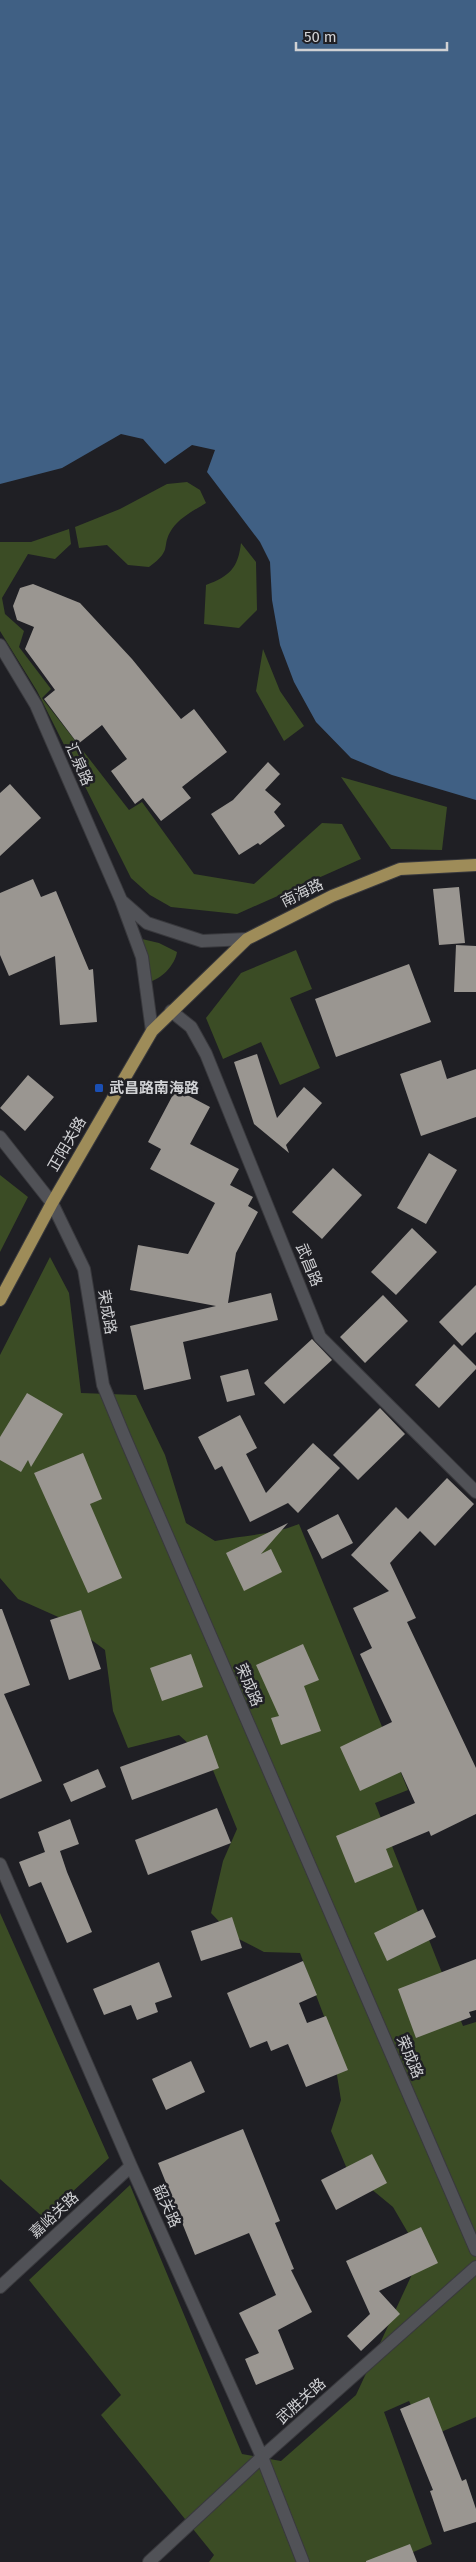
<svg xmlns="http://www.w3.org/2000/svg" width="476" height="2562" font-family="'Fira Sans','Noto Sans SC',sans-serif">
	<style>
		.green { fill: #3b4c25 }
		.water { fill: #406084 }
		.building { fill: #9a9691 }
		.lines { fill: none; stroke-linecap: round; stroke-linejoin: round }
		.minor-casing { stroke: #39393d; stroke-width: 14 }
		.primary-casing { stroke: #39393d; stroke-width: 14 }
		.minor { stroke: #515257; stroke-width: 12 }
		.primary { stroke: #9e8c59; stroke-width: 12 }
		.transit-dot { fill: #1a4fb4; stroke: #1f1f24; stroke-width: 2 }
		.labels { text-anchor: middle; stroke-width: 5; stroke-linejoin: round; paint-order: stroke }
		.street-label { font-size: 15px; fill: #d0d1d4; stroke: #1f1f24 }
		.poi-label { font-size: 15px; font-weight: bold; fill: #d0d1d4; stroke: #1f1f24; text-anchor: start }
	</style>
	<rect width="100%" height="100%" fill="#1f1f24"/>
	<!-- green -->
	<path class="green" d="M 187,482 L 200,490 L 206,503 C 195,510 180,517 172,529 C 160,547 174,549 149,567 L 128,565 L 107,545 L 79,548 L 75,527 L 120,509 L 167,484 Z
		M 69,529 L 71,544 L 55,559 L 28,554 L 2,598 L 5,614 L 24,631 L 19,647 L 51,689 L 42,698 L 129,810 L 142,802 L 194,874 L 254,884 L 322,823 L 342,824 L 361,859 L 237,914 L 171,907 L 150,895 L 131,878 L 37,691 L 0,631 L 0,542 L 31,542 Z
		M 241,543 L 256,562 L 257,610 L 239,628 L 204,624 L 206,585 C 230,576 238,568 241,543 Z
		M 263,649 L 280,691 L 304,726 L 284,741 L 256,691 Z
		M 341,777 L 447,807 L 442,850 L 391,849 Z
		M 142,939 L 159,943 L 177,952 C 175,965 161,980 148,982 Z
		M 296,950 L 312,989 L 290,998 L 320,1068 L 280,1085 L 261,1042 L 223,1059 L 206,1018 L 241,973 Z
		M 0,1175 L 28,1197 L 0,1252 Z
		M 50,1257 L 69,1293 L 81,1393 L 136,1395 L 165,1455 L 186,1523 L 215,1541 C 244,1535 272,1535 299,1524 L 408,1790 L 375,1803 L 463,2026 L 476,2022 L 476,2417 L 427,2438 L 409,2401 L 384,2412 L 432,2544 L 390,2562 L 209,2562 L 214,2555 L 101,2415 L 121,2395 L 29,2280 L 130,2185 L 242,2454 L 281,2461 L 356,2395 L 421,2255 L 393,2207 L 347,2169 L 331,2131 L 341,2100 L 330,2032 L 300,1953 L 264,1952 L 233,1936 L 211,1913 L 223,1861 L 237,1829 L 210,1763 L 179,1735 L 128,1748 L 113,1711 L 105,1650 L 65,1620 L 18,1599 L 0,1578 L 0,1355 Z
		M 0,1913 L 109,2158 L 44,2218 L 0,2179 Z"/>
	<!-- water -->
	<path class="water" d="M 0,0 L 476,0 L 476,800 L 392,775 L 351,758 L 316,722 L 294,682 L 280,645 L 272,600 L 270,562 L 260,542 L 207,472 L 215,450 L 192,445 L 165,464 L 143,439 L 121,434 L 62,468 L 0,484 Z"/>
	<!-- building -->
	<path class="building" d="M 33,584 L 80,603 L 132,659 L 181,719 L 194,709 L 227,752 L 182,787 L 191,798 L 161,821 L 143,798 L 135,804 L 111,771 L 127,759 L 102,725 L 78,744 L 44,699 L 55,690 L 25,649 L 34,627 L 17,620 L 13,606 L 20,588 Z
		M 268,762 L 280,774 L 265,790 L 281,804 L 274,812 L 285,826 L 260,845 L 258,843 L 239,855 L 211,814 L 233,800 Z
		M 10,784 L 41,818 L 0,856 L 0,793 Z
		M 33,879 L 41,897 L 56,891 L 89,970 L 93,969 L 97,1022 L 60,1025 L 55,956 L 9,976 L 0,955 L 0,893 Z
		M 459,887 L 465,943 L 439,945 L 433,889 Z
		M 456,945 L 476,946 L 476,992 L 454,992 Z
		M 409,964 L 431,1022 L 336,1057 L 315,999 Z
		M 257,1054 L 277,1118 L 304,1087 L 322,1103 L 286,1145 L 289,1153 L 254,1124 L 234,1062 Z
		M 441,1060 L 447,1079 L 476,1069 L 476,1117 L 421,1136 L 400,1074 Z
		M 28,1075 L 54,1097 L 25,1131 L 0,1108 Z
		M 176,1089 L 210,1107 L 190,1144 L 239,1169 L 230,1185 L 253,1197 L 248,1206 L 258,1212 L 236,1253 L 228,1303 L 271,1293 L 278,1320 L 183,1342 L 191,1379 L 144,1390 L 130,1326 L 216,1306 L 130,1290 L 138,1245 L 188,1254 L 215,1203 L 150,1169 L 161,1149 L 148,1142 Z
		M 429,1153 L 457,1170 L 426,1224 L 397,1208 Z
		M 333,1168 L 362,1195 L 322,1239 L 292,1212 Z
		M 412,1228 L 437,1252 L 396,1295 L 371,1272 Z
		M 476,1285 L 476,1332 L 462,1346 L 439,1322 Z
		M 383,1295 L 408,1321 L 365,1363 L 340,1337 Z
		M 312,1339 L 332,1360 L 284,1404 L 264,1383 Z
		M 454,1344 L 476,1366 L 476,1369 L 439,1408 L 415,1385 Z
		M 248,1369 L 255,1395 L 227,1402 L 220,1376 Z
		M 27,1393 L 63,1414 L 31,1467 L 28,1460 L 21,1472 L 0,1460 L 0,1437 Z
		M 380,1408 L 405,1434 L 358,1480 L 333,1455 Z
		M 240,1415 L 257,1448 L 246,1454 L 266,1493 L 313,1443 L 340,1468 L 298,1513 L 288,1503 L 250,1522 L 222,1466 L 215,1470 L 198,1437 Z
		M 83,1453 L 102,1499 L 90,1504 L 122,1578 L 88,1593 L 34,1473 Z
		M 447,1478 L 474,1504 L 435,1546 L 420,1531 L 390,1563 L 416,1618 L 407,1622 L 476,1768 L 476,1814 L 431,1836 L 429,1831 L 386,1849 L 393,1867 L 355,1883 L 336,1836 L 415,1803 L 401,1772 L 360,1791 L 340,1747 L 392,1722 L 360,1654 L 372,1648 L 353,1608 L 389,1591 L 351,1555 L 396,1507 L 408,1519 Z
		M 338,1514 L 353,1543 L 322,1559 L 307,1530 Z
		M 288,1523 L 261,1554 L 271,1549 L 282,1572 L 244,1591 L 226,1553 Z
		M 0,1609 L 2,1609 L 30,1685 L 4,1694 L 42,1781 L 0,1799 Z
		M 81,1610 L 101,1669 L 69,1680 L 50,1620 Z
		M 303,1644 L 319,1680 L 304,1686 L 321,1731 L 281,1745 L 271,1718 L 279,1716 L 256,1665 Z
		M 191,1654 L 203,1687 L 162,1701 L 150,1668 Z
		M 207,1735 L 219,1768 L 132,1800 L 120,1767 Z
		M 98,1769 L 106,1787 L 71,1802 L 63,1784 Z
		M 217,1808 L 231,1843 L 148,1875 L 135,1840 Z
		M 70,1819 L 79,1844 L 60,1851 L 67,1872 L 92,1932 L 67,1943 L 41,1882 L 29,1887 L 19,1862 L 45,1852 L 38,1832 Z
		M 423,1909 L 436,1937 L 387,1961 L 374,1933 Z
		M 232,1917 L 242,1948 L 201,1961 L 191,1931 Z
		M 476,1959 L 476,2010 L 469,2012 L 471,2017 L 416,2038 L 398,1989 Z
		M 303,1961 L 317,1995 L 299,2003 L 307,2023 L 326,2016 L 348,2070 L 306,2087 L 288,2044 L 271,2051 L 267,2041 L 250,2048 L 227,1993 Z
		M 159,1962 L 172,1997 L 155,2003 L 158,2012 L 137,2020 L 131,2005 L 104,2015 L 93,1989 Z
		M 191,2061 L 205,2092 L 166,2110 L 152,2079 Z
		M 243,2129 L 280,2221 L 275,2223 L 294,2269 L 291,2270 L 312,2312 L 278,2330 L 294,2369 L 256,2385 L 245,2359 L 259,2353 L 239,2313 L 276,2295 L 249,2233 L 195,2255 L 158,2163 Z
		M 372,2154 L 387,2183 L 336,2210 L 321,2180 Z
		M 421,2227 L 438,2263 L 379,2291 L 400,2314 L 361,2351 L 347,2336 L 370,2314 L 346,2261 Z
		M 429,2397 L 462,2481 L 466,2479 L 476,2509 L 476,2522 L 444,2532 L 430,2491 L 433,2490 L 400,2409 Z
		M 410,2544 L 417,2562 L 366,2562 L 366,2561 Z"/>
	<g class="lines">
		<!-- minor casing -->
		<g class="minor-casing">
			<path id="minor" d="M 0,645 L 36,705 L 121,900 L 142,957 L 152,1031
				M 123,902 L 147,923 L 202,941 L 247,939
				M 171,1011 L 191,1027 L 206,1054 L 320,1337 L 476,1492
				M 0,1137 L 52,1203 L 84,1269 L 103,1385 L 125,1438 L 476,2250
				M 0,1864 L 131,2166 L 262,2457 L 303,2562
				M 0,2287 L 131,2166
				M 149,2562 L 262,2457 L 476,2267"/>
		</g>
		<!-- primary casing -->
		<g class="primary-casing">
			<path id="primary" d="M 0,1300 L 52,1203 L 152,1031 L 247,939 L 332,896 L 400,869 L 476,865"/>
		</g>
		<!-- minor -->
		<use href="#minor" class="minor"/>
		<!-- primary -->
		<use href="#primary" class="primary"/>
	</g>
	<!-- markers -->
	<rect class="transit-dot" x="94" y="1083" width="10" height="10" rx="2.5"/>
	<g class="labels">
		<!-- street labels -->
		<g class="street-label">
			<text transform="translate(79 764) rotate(66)" y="5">汇泉路</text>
			<text transform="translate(302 893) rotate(-26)" y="5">南海路</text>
			<text transform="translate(67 1144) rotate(-60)" y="5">正阳关路</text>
			<text transform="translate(309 1265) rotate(68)" y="5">武昌路</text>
			<text transform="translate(107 1312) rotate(80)" y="5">荣成路</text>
			<text transform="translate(249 1685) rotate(67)" y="5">荣成路</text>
			<text transform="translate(410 2057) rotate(67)" y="5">荣成路</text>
			<text transform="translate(167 2206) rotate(66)" y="5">韶关路</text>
			<text transform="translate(54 2215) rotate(-43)" y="5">嘉峪关路</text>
			<text transform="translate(301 2401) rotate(-42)" y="5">武胜关路</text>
		</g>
		<!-- poi labels -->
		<g class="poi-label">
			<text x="109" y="1093">武昌路南海路</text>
		</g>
	</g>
	<!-- scale -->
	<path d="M296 42v8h151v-8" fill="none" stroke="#d0d1d4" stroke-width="2.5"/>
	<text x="304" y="42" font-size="15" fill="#d0d1d4" stroke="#1f1f24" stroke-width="4" paint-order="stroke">50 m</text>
</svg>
